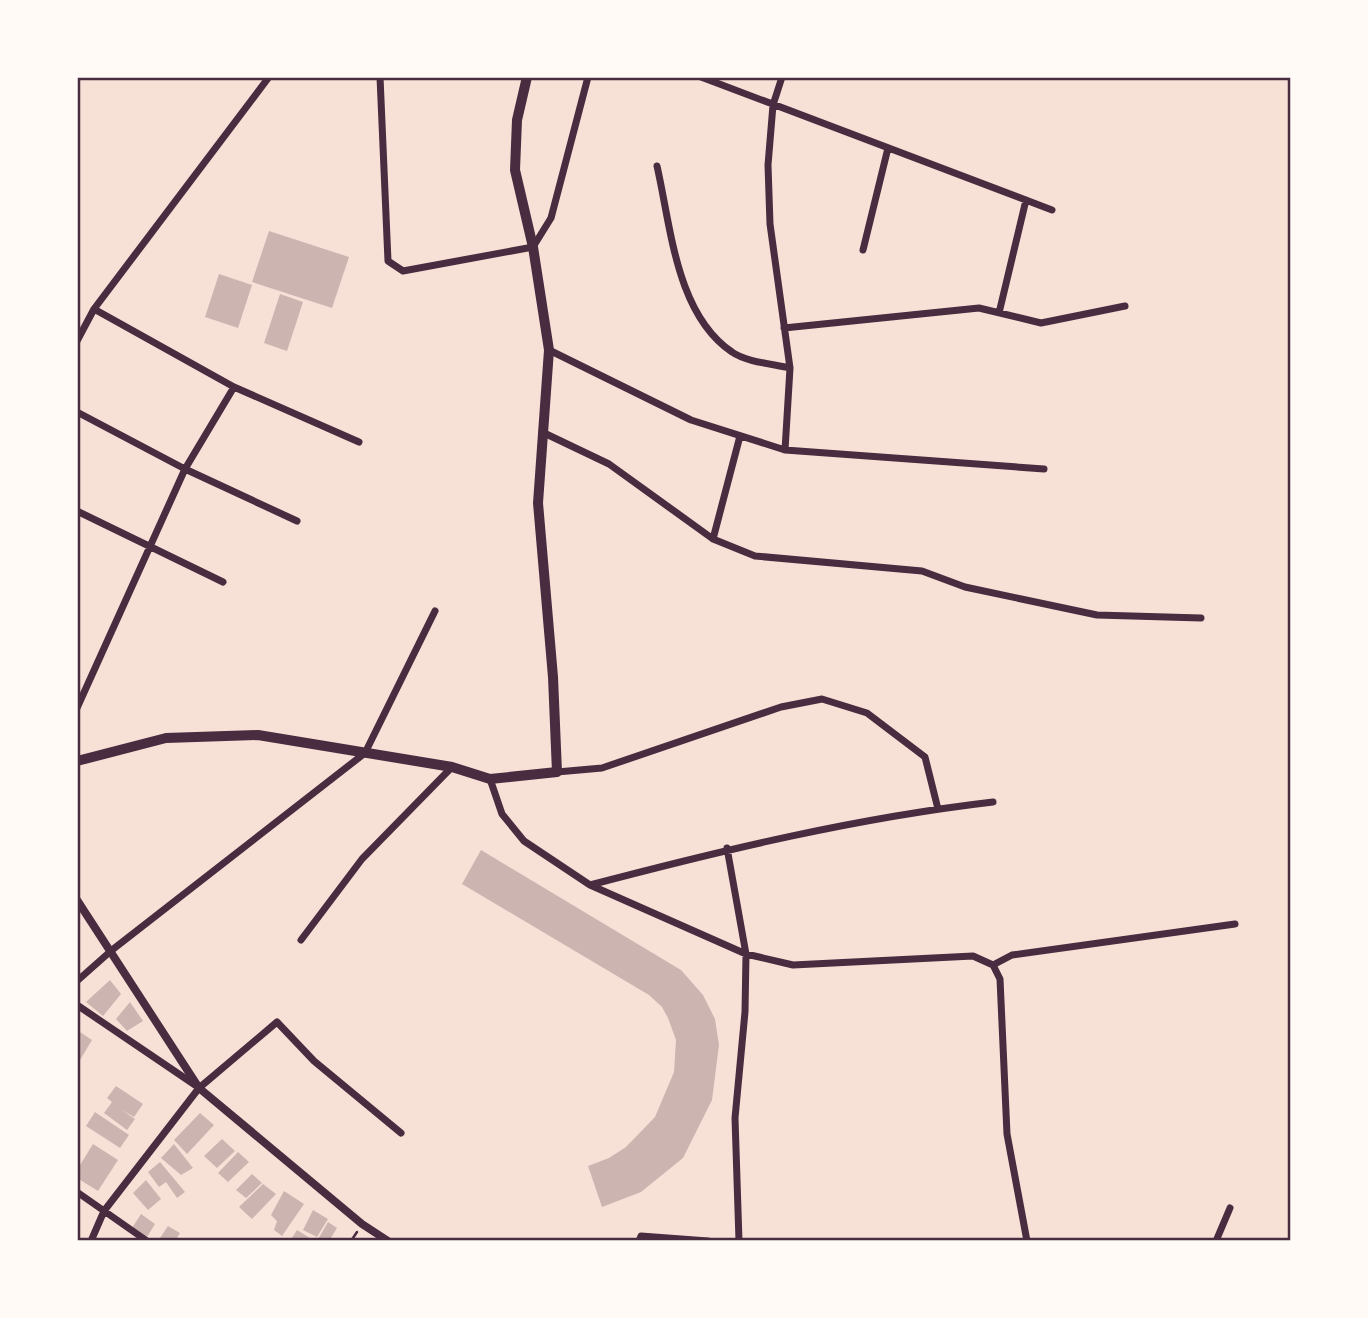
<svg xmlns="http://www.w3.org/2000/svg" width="1368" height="1318" font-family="Commissioner,sans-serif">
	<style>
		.building { fill: #ccb4b1 }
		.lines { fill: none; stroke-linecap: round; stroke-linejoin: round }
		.path { stroke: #4a2c40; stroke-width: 2.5 }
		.minor { stroke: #4a2c40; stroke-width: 7 }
		.tertiary { stroke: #4a2c40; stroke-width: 8 }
		.secondary { stroke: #4a2c40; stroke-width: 10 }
		.neatline { fill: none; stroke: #4a2c40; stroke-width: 2.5 }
	</style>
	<rect width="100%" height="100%" fill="#f7e1d7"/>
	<!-- building -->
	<path class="building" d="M 269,231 L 349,257 L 332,308 L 252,282 Z
		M 219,274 L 252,285 L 238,328 L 205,317 Z
		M 280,294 L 303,302 L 287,351 L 264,343 Z
		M 481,850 L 681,970 L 703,995 L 715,1019 L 719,1045 L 712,1100 L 683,1158 L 641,1192 L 602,1207 L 588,1166 L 609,1158 L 626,1147 L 655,1117 L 674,1072 L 676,1040 L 668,1018 L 662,1007 L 649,995 L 462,884 Z
		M 110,980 L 121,994 L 103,1016 L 86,1002 Z
		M 130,1002 L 143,1021 L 127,1031 L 116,1019 Z
		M 77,1030 L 92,1040 L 80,1060 L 77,1058 Z
		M 116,1086 L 143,1104 L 134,1117 L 122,1110 L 135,1119 L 127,1130 L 104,1113 L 112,1102 L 107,1098 Z
		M 95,1112 L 129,1135 L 120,1148 L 86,1126 Z
		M 200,1113 L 214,1125 L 187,1154 L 174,1140 Z
		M 222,1139 L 235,1151 L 217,1168 L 204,1156 Z
		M 93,1144 L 118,1160 L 98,1191 L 77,1178 L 77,1170 Z
		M 174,1144 L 193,1168 L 181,1175 L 161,1158 Z
		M 238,1152 L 249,1162 L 228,1182 L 218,1173 Z
		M 160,1162 L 185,1192 L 177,1198 L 166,1182 L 159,1187 L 148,1172 Z
		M 252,1174 L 262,1183 L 246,1198 L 236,1190 Z
		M 146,1180 L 161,1199 L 148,1210 L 133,1193 Z
		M 263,1184 L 276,1194 L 252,1219 L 239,1207 Z
		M 284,1191 L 304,1204 L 282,1236 L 274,1230 L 277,1221 L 271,1215 Z
		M 313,1210 L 328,1219 L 317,1237 L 303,1230 Z
		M 141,1214 L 155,1224 L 147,1237 L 132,1228 Z
		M 328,1222 L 337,1228 L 329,1241 L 317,1241 Z
		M 168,1226 L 180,1233 L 175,1241 L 158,1241 Z
		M 297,1230 L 310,1238 L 308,1241 L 290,1241 Z"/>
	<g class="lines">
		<!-- path -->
		<path class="path" d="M 351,1241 L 357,1232"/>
		<!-- minor -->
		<path class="minor" d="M 380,77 L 388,261 L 403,271 L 533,247 L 551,218 L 588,77
			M 701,77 L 1052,210
			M 782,77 L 773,105 L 768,165 L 770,224 L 790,368 L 785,450
			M 657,166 C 671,227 676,314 732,352 C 746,362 773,364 790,368
			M 863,250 L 888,148
			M 94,309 L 234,387 L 359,442
			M 999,313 L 1026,200
			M 784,328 L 979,308 L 1041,323 L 1125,306
			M 77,341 L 94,309 L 269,77
			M 549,350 L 691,420 L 785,450 L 1044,469
			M 77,412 L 185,469 L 297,521
			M 542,432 L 609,464 L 713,539 L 755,556 L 922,571 L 965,587 L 1097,615 L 1201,618
			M 77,511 L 223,582
			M 713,539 L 740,436
			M 77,708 L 185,469 L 234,387
			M 557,772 L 602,768 L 781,707 L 822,699 L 867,713 L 925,757 L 938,809
			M 490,779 L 502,814 L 524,841 L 590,885 L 746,954 L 793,965 L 973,956 L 993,965 L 1000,979 L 1007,1134 L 1027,1241
			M 727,848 L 746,954 L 745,1012 L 735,1118 L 739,1241
			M 590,885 C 723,850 856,818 993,802
			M 301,940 L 362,859 L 452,767
			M 993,965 L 1012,955 L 1235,924
			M 77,981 L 112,950 L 365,753 L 435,611
			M 77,1005 L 198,1087
			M 77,1192 L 147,1241
			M 91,1241 L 104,1211 L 199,1088 L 277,1022 L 314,1061 L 401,1133
			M 639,1241 L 641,1236 L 708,1241
			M 1216,1241 L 1230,1208"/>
		<!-- tertiary -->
		<path class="tertiary" d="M 77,900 L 199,1088 L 362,1224 L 388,1241"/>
		<!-- secondary -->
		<path class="secondary" d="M 77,761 L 166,738 L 258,735 L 452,767 L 490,779 L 557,772 L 553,677 L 538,503 L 549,350 L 533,247 L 515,170 L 517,120 L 527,77"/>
	</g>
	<!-- border -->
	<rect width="1368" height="1318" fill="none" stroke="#fffaf5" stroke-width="158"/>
	<rect x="79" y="79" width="1210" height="1160" class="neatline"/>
</svg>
